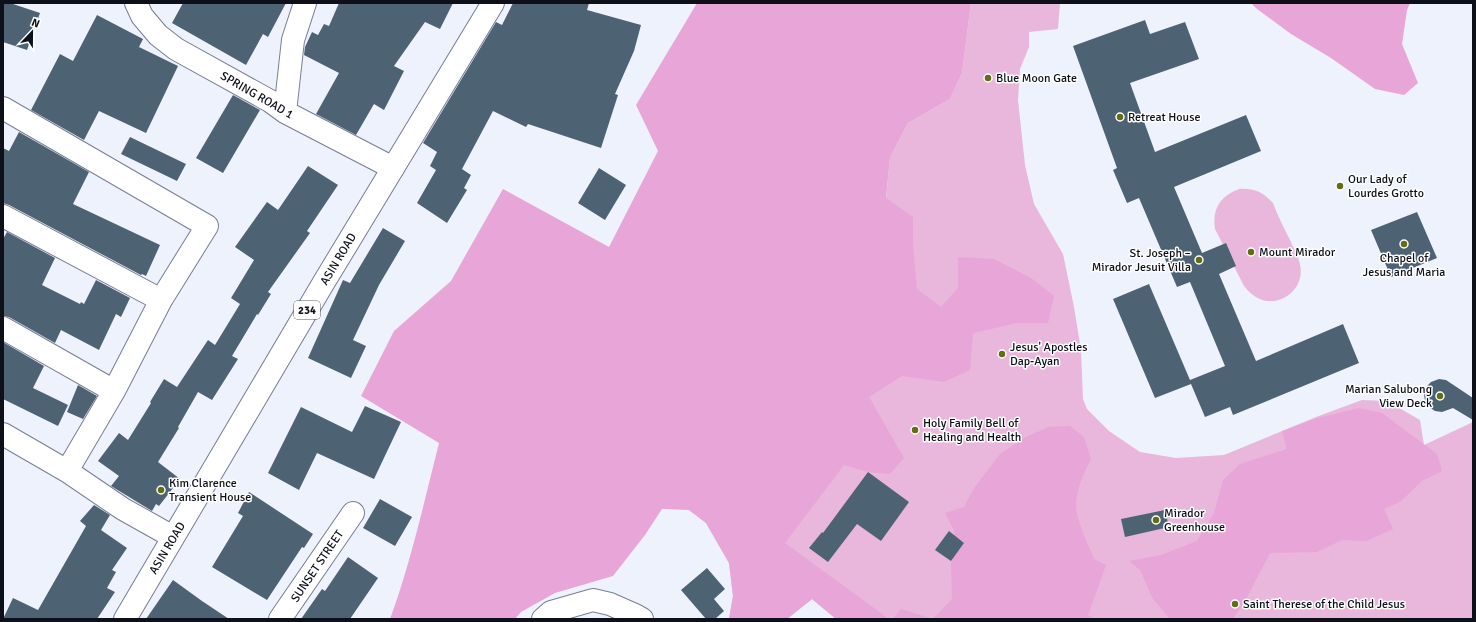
<svg xmlns="http://www.w3.org/2000/svg" width="1476" height="622" font-family="Signika,sans-serif">
	<style>
		.green { fill: #e9b6dc }
		.forest { fill: #e8a5d8 }
		.building { fill: #4d6374 }
		.lines { fill: none; stroke-linecap: round; stroke-linejoin: round }
		.minor-casing { stroke: #777d96; stroke-width: 24 }
		.primary-casing { stroke: #777d96; stroke-width: 24 }
		.minor { stroke: #fff; stroke-width: 22 }
		.primary { stroke: #fff; stroke-width: 22 }
		.poi-dot { fill: #636d15; stroke: #fff; stroke-width: 1.5 }
		.labels { text-anchor: middle; stroke-width: 3; stroke-linejoin: round; paint-order: stroke }
		.shield { fill: #fff; stroke: #56585e; stroke-width: 1 }
		.shield-label { font-size: 11px; font-weight: bold; fill: #0d1019 }
		.poi-label { font-size: 12px; fill: #0d1019; stroke: #fff; text-anchor: start }
		.street-label { font-size: 12px; fill: #0d1019; stroke: #fff }
	</style>
	<rect width="100%" height="100%" fill="#eef2fd"/>
	<!-- green -->
	<path class="green" d="M 971,3 L 1060,3 L 1058,29 L 1029,32 L 1029,47 L 1020,69 L 1018,100 L 1025,165 L 1034,204 L 1063,254 L 1074,307 L 1081,350 L 1083,399 L 1087,409 L 1109,431 L 1140,452 L 1176,458 L 1224,455 L 1316,417 L 1362,400 L 1387,401 L 1420,420 L 1424,445 L 1473,422 L 1473,619 L 836,619 L 812,599 L 787,619 L 729,619 L 733,596 L 729,563 L 706,523 L 689,510 L 886,199 L 890,158 L 908,123 L 950,99 L 962,73 Z
		M 1239,189 C 1254,188 1263,192 1273,203 C 1278,217 1285,230 1291,242 C 1294,250 1299,257 1300,265 C 1304,282 1292,298 1275,301 C 1262,303 1252,296 1244,286 L 1215,229 C 1212,209 1220,196 1239,189 Z"/>
	<!-- forest -->
	<path class="forest" d="M 697,3 L 971,3 L 962,73 L 950,99 L 908,123 L 890,158 L 886,198 L 913,217 L 913,245 L 917,289 L 941,307 L 958,288 L 958,257 L 994,259 L 1031,278 L 1054,296 L 1048,323 L 1017,323 L 973,333 L 970,370 L 944,382 L 902,376 L 869,397 L 904,458 L 890,474 L 868,472 L 844,465 L 785,543 L 889,619 L 836,619 L 812,599 L 787,619 L 729,619 L 733,596 L 729,563 L 706,523 L 689,510 L 662,509 L 645,535 L 613,576 L 555,593 L 521,612 L 515,619 L 390,619 C 411,562 424,502 439,443 L 361,396 L 394,331 L 451,281 L 503,189 L 609,247 L 658,151 L 636,105 Z
		M 1251,3 L 1410,3 L 1407,10 L 1402,44 L 1418,83 L 1404,95 L 1375,89 L 1331,58 L 1291,34 L 1257,9 Z
		M 1359,408 L 1382,413 L 1437,454 L 1442,471 L 1422,481 L 1400,502 L 1384,509 L 1393,529 L 1366,541 L 1342,540 L 1317,552 L 1270,553 L 1246,599 L 1233,619 L 1170,619 L 1153,599 L 1140,570 L 1129,561 L 1161,555 L 1197,541 L 1214,513 L 1223,480 L 1240,464 L 1287,449 L 1282,431 L 1318,418 Z
		M 1070,426 L 1084,437 L 1091,459 C 1084,473 1076,489 1076,506 C 1076,520 1089,546 1094,559 L 1106,565 L 1088,615 L 1095,619 L 933,619 L 952,599 L 951,563 L 955,543 L 954,530 L 945,513 L 964,507 L 974,488 L 1000,454 L 1026,437 L 1049,427 Z
		M 901,609 L 933,619 L 893,619 Z"/>
	<!-- building -->
	<path class="building" d="M 3,3 L 10,3 L 40,13 L 27,50 L 3,42 Z
		M 183,3 L 286,3 L 268,37 L 263,34 L 246,65 L 172,23 Z
		M 339,3 L 453,3 L 440,29 L 425,22 L 394,66 L 404,71 L 384,110 L 374,104 L 356,135 L 316,114 L 339,73 L 304,55 L 305,47 L 312,32 L 318,35 L 324,24 L 329,26 Z
		M 513,3 L 589,3 L 587,10 L 641,25 L 634,51 L 615,94 L 618,95 L 601,148 L 528,124 L 526,127 L 493,111 L 462,169 L 471,175 L 464,188 L 467,190 L 447,223 L 417,203 L 436,170 L 430,166 L 437,152 L 423,143 L 496,22 L 502,25 Z
		M 97,15 L 143,39 L 139,47 L 178,66 L 146,133 L 99,111 L 84,140 L 31,110 L 60,54 L 73,61 Z
		M 1145,20 L 1150,34 L 1185,22 L 1199,59 L 1130,83 L 1155,152 L 1246,115 L 1261,151 L 1174,187 L 1202,253 L 1226,243 L 1236,266 L 1219,274 L 1256,361 L 1343,324 L 1359,363 L 1233,415 L 1230,407 L 1205,417 L 1191,384 L 1155,398 L 1113,299 L 1149,284 L 1190,380 L 1225,366 L 1190,282 L 1177,287 L 1139,198 L 1127,203 L 1113,170 L 1117,168 L 1073,46 Z
		M 233,95 L 260,110 L 223,173 L 196,158 Z
		M 19,132 L 89,172 L 73,204 L 160,245 L 146,276 L 142,274 L 141,275 L 9,205 L 3,203 L 3,148 L 9,151 Z
		M 130,137 L 186,164 L 177,181 L 121,154 Z
		M 308,166 L 338,185 L 307,231 L 310,233 L 268,292 L 271,294 L 258,315 L 257,314 L 232,356 L 238,359 L 212,400 L 198,392 L 178,427 L 179,428 L 158,462 L 180,479 L 159,506 L 156,504 L 152,511 L 111,486 L 119,476 L 98,461 L 119,433 L 128,440 L 151,403 L 150,402 L 164,379 L 177,387 L 208,340 L 215,345 L 240,304 L 231,298 L 254,260 L 235,247 L 267,202 L 278,210 Z
		M 599,168 L 626,185 L 605,220 L 578,203 Z
		M 1417,212 L 1437,258 L 1391,277 L 1371,230 Z
		M 383,228 L 405,241 L 379,285 L 353,340 L 366,346 L 351,378 L 308,358 L 343,280 L 350,283 Z
		M 7,232 L 55,258 L 42,285 L 80,304 L 81,302 L 84,304 L 96,280 L 130,298 L 121,317 L 116,314 L 99,350 L 61,330 L 55,343 L 9,317 L 3,316 L 3,239 Z
		M 3,342 L 44,366 L 33,388 L 68,405 L 58,426 L 3,399 Z
		M 1439,379 L 1446,380 L 1473,398 L 1473,420 L 1453,408 L 1442,412 L 1435,411 L 1429,407 L 1425,401 L 1424,394 L 1426,387 L 1431,382 Z
		M 78,385 L 97,396 L 83,419 L 67,412 Z
		M 365,406 L 401,422 L 374,479 L 317,453 L 299,490 L 268,473 L 301,407 L 352,432 Z
		M 868,472 L 909,502 L 881,541 L 857,524 L 828,562 L 809,548 L 822,532 L 823,533 Z
		M 249,492 L 313,534 L 304,548 L 302,547 L 267,600 L 212,567 L 243,516 L 238,513 Z
		M 380,499 L 412,517 L 395,546 L 363,528 Z
		M 94,505 L 110,515 L 101,530 L 127,548 L 112,570 L 116,572 L 107,588 L 115,592 L 97,619 L 3,619 L 13,598 L 38,610 L 86,526 L 80,521 Z
		M 1165,510 L 1169,527 L 1125,537 L 1121,519 Z
		M 949,531 L 964,543 L 951,561 L 935,550 Z
		M 348,557 L 378,578 L 350,619 L 301,619 L 322,589 L 325,591 Z
		M 707,568 L 725,589 L 714,599 L 724,611 L 715,619 L 706,619 L 681,590 Z
		M 173,580 L 202,601 L 229,619 L 146,619 Z"/>
	<g class="lines">
		<!-- minor casing -->
		<g class="minor-casing">
			<path id="minor" d="M 136,3 L 142,16 L 158,35 L 176,49 L 270,101 L 285,112 L 393,168
				M 3,108 L 207,226 L 161,300 L 114,391 L 67,471 L 123,509 L 173,537
				M 285,112 L 293,40 L 305,3
				M 3,216 L 161,300
				M 3,328 L 114,391
				M 3,434 L 67,471
				M 280,619 L 353,513
				M 543,619 L 551,612 L 593,600 L 610,604 L 635,615 L 642,619"/>
		</g>
		<!-- primary casing -->
		<g class="primary-casing">
			<path id="primary" d="M 125,619 L 324,282 L 493,3"/>
		</g>
		<!-- minor -->
		<use href="#minor" class="minor"/>
		<!-- primary -->
		<use href="#primary" class="primary"/>
	</g>
	<!-- markers -->
	<g class="poi-dot">
		<circle cx="988" cy="78" r="4"/>
		<circle cx="1120" cy="117" r="4"/>
		<circle cx="1340" cy="186" r="4"/>
		<circle cx="1404" cy="244" r="4"/>
		<circle cx="1251" cy="252" r="4"/>
		<circle cx="1199" cy="260" r="4"/>
		<circle cx="1002" cy="354" r="4"/>
		<circle cx="1440" cy="396" r="4"/>
		<circle cx="915" cy="430" r="4"/>
		<circle cx="161" cy="490" r="4"/>
		<circle cx="1156" cy="520" r="4"/>
		<circle cx="1235" cy="604" r="4"/>
	</g>
	<g class="labels">
		<!-- shield labels -->
		<rect class="shield" x="294" y="301" width="26" height="18" rx="3"/>
		<g class="shield-label">
			<text x="307" y="314">234</text>
		</g>
		<!-- poi labels -->
		<g class="poi-label">
			<text x="996" y="82">Blue Moon Gate</text>
			<text x="1128" y="121">Retreat House</text>
			<text x="1348" y="183">Our Lady of<tspan x="1348" dy="14">Lourdes Grotto</tspan></text>
			<text x="1259" y="256">Mount Mirador</text>
			<text x="1191" y="257" text-anchor="end">St. Joseph –<tspan x="1191" dy="14">Mirador Jesuit Villa</tspan></text>
			<text x="1404" y="262" text-anchor="middle">Chapel of<tspan x="1404" dy="14">Jesus and Maria</tspan></text>
			<text x="1010" y="351">Jesus' Apostles<tspan x="1010" dy="14">Dap-Ayan</tspan></text>
			<text x="1432" y="393" text-anchor="end">Marian Salubong<tspan x="1432" dy="14">View Deck</tspan></text>
			<text x="923" y="427">Holy Family Bell of<tspan x="923" dy="14">Healing and Health</tspan></text>
			<text x="169" y="487">Kim Clarence<tspan x="169" dy="14">Transient House</tspan></text>
			<text x="1164" y="517">Mirador<tspan x="1164" dy="14">Greenhouse</tspan></text>
			<text x="1243" y="608">Saint Therese of the Child Jesus</text>
		</g>
		<!-- street labels -->
		<g class="street-label">
			<text transform="translate(257 95) rotate(30)" y="4">SPRING ROAD 1</text>
			<text transform="translate(338 259) rotate(-59)" y="4">ASIN ROAD</text>
			<text transform="translate(167 548) rotate(-59)" y="4">ASIN ROAD</text>
			<text transform="translate(317 566) rotate(-56)" y="4">SUNSET STREET</text>
		</g>
	</g>
	<!-- border -->
	<rect width="1476" height="622" fill="none" stroke="#0d1019" stroke-width="8"/>
	<!-- north arrow -->
	<g transform="translate(32 32) rotate(22)" stroke="#ffffff" stroke-width="3" paint-order="stroke">
	<path d="M0-3L7 15L0 10L-7 15Z" fill="#0d1019"/>
	<text y="-6" font-size="11" font-weight="bold" text-anchor="middle" fill="#0d1019">N</text>
	</g>
</svg>
